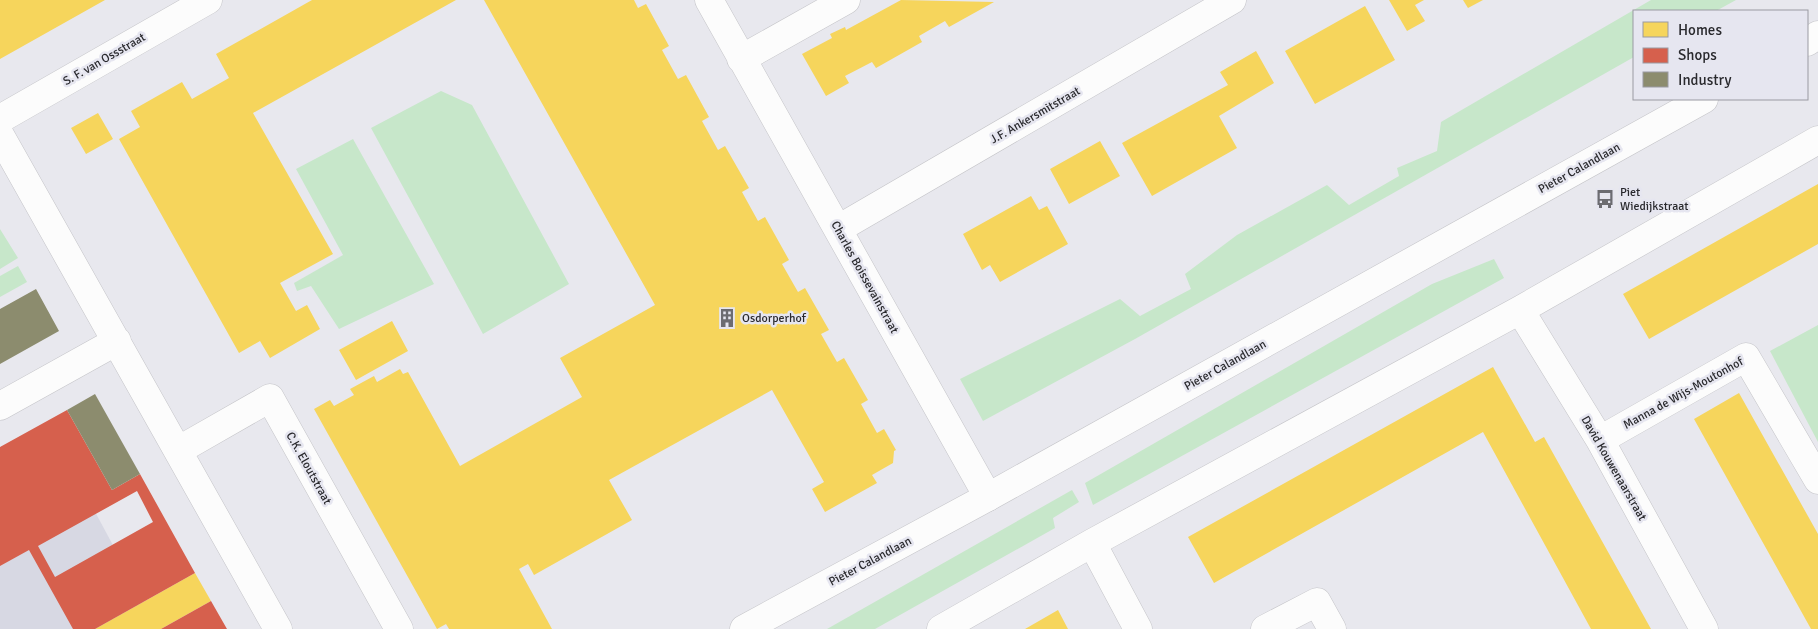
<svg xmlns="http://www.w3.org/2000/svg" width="1818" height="629" font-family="Signika,sans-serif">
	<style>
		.built { fill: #d7d8e3 }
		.green { fill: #c7e7ca }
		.homes { fill: #f6d55c }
		.shops { fill: #d6604d; fill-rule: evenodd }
		.industry { fill: #8c8c6e }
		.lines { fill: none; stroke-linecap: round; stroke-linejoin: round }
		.minor-casing { stroke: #c4c4c8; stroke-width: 29 }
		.tertiary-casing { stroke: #c4c4c8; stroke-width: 29 }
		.minor { stroke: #fcfcfc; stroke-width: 28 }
		.tertiary { stroke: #fcfcfc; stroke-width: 28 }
		.labels { text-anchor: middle; stroke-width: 5; stroke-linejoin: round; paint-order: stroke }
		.street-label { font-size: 12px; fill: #29292d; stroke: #e6e6f0 }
		.poi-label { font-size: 12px; fill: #29292d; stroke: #e6e6f0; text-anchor: start }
	</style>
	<rect width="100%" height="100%" fill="#e8e8ee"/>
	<!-- built -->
	<path class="built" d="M 72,469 L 158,629 L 0,629 L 0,510 Z"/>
	<!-- green -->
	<path class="green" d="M 1651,0 L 1736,0 L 1716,11 L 1634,11 L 1634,57 L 1135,339 L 983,421 L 960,379 L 1120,299 L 1140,316 L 1191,289 L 1185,274 L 1237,235 L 1327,185 L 1349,205 L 1399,176 L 1397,168 L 1437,151 L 1441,122 Z
		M 441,91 L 472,105 L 569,284 L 483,334 L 371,128 Z
		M 353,139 L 434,284 L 339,329 L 311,286 L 297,291 L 294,283 L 343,255 L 296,169 Z
		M 0,229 L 18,258 L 0,269 Z
		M 1494,259 L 1504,278 L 1093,505 L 1085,483 L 1432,284 Z
		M 18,266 L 27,282 L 0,297 L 0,276 Z
		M 1818,325 L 1818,442 L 1770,351 Z
		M 1072,490 L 1079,502 L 1053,518 L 1055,528 L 875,629 L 827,629 Z"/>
	<!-- homes -->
	<path class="homes" d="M 0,0 L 105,0 L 0,59 Z
		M 312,0 L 456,0 L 253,113 L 333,254 L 280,283 L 296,311 L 307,305 L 320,329 L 270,358 L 260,341 L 239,353 L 119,139 L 140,127 L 131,111 L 182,82 L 192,99 L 229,78 L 216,54 Z
		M 484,0 L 634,0 L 638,8 L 646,4 L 669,46 L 662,50 L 678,79 L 686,75 L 709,117 L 702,121 L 718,150 L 725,146 L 749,188 L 742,192 L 758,221 L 765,217 L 789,260 L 782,264 L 798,292 L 805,288 L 829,330 L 821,334 L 837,362 L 844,358 L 868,400 L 861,404 L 877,433 L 884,429 L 896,450 L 894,451 L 893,463 L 872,475 L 877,483 L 825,512 L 812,489 L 824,482 L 772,390 L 609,480 L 632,520 L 534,575 L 528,564 L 519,569 L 552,629 L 449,629 L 446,624 L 437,629 L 314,409 L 330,400 L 334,406 L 354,395 L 350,389 L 374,376 L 377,382 L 400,369 L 403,374 L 408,372 L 460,466 L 582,397 L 560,358 L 655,305 Z
		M 901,0 L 994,2 L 949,27 L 945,21 L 919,36 L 922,42 L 876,68 L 872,62 L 845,76 L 849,83 L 826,96 L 802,54 L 832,38 L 830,34 L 845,27 L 846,30 Z
		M 1389,0 L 1424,0 L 1415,5 L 1425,21 L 1407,31 Z
		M 1463,0 L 1483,0 L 1468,8 Z
		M 1365,6 L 1395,60 L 1315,104 L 1285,51 Z
		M 1256,51 L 1274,83 L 1219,116 L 1237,148 L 1152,196 L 1122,143 L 1228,85 L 1220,72 Z
		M 98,113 L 113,139 L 86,154 L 71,128 Z
		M 1100,141 L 1120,176 L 1069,204 L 1050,169 Z
		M 1818,184 L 1818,244 L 1649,339 L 1623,294 Z
		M 1031,196 L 1039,210 L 1047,206 L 1068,244 L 1000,282 L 990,265 L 982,270 L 963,234 Z
		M 392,321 L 408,351 L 356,380 L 339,350 Z
		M 1493,367 L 1535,442 L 1544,437 L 1651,629 L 1591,629 L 1483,432 L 1214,583 L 1188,537 Z
		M 1739,393 L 1818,534 L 1818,629 L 1811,629 L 1694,419 Z
		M 195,573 L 211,601 L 161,629 L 95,629 Z
		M 1058,610 L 1068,629 L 1025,629 Z"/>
	<!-- shops -->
	<path class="shops" d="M 67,410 L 112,490 L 140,474 L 195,573 L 95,629 L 73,629 L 29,550 L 0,566 L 0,447 ZM 137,491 L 153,522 L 55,577 L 38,546 Z
		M 211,601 L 227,629 L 161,629 Z"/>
	<!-- industry -->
	<path class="industry" d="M 36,289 L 59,331 L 0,364 L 0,309 Z
		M 95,394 L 140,474 L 112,490 L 67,410 Z"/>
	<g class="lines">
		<!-- minor casing -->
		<g class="minor-casing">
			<path id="minor" d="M 709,0 L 988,497
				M 741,59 L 846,0
				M 0,119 L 208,0
				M 0,135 L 278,629
				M 838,229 L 1232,0
				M 1520,310 L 1600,440 L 1704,629
				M 0,406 L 117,341
				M 1600,440 L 1746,357 L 1818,480
				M 179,450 L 270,398 L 399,629
				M 1092,543 L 1138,629
				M 941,629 L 1092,543 L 1520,310 L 1818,140
				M 1265,629 L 1317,602 L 1332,629"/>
		</g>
		<!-- tertiary casing -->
		<g class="tertiary-casing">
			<path id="tertiary" d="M 1807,42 L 1818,35
				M 744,629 L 988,497 L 1704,99"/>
		</g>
		<!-- minor -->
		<use href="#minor" class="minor"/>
		<!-- tertiary -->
		<use href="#tertiary" class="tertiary"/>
	</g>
	<!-- icons -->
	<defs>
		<g id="bus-bare" transform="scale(1.5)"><path d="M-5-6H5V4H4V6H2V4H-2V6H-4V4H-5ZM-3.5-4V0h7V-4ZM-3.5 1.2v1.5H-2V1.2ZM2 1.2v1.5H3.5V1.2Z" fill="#6c6c71" stroke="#e6e6f0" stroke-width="2.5" paint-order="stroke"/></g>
		<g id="building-bare" transform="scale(1.5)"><path d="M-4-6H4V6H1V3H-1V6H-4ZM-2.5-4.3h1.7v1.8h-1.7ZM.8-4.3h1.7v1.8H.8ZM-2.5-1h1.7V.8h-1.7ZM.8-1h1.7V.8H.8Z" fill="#6c6c71" stroke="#e6e6f0" stroke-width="2.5" paint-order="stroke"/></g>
	</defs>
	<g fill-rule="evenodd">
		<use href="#bus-bare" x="1605" y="199"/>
		<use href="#building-bare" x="727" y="318"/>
	</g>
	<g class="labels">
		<!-- street labels -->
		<g class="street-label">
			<text transform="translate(104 59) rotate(-30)" y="4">S. F. van Ossstraat</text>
			<text transform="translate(1035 115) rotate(-30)" y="4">J.F. Ankersmitstraat</text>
			<text transform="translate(1579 168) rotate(-29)" y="4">Pieter Calandlaan</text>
			<text transform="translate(865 277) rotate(61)" y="4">Charles Boissevainstraat</text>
			<text transform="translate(1225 365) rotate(-29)" y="4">Pieter Calandlaan</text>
			<text transform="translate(1683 393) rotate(-29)" y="4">Manna de Wijs-Moutonhof</text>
			<text transform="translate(309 468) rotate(61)" y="4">C.K. Eloutstraat</text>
			<text transform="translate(1614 468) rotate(60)" y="4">David Kouwenaarstraat</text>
			<text transform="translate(870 561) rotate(-28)" y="4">Pieter Calandlaan</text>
		</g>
		<!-- poi labels -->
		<g class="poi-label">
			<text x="1620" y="196">Piet<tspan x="1620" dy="14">Wiedijkstraat</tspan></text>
			<text x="742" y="322">Osdorperhof</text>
		</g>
	</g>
	<!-- legend -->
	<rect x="1633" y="10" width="175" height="90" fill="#e6e6f0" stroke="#9a9aa2"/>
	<rect x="1643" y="22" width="25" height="15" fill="#f6d55c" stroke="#9a9aa2"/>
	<text x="1678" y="35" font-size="15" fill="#29292d">Homes</text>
	<rect x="1643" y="48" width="25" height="15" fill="#d6604d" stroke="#9a9aa2"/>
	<text x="1678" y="60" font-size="15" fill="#29292d">Shops</text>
	<rect x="1643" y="72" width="25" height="15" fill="#8c8c6e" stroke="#9a9aa2"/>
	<text x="1678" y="85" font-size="15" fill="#29292d">Industry</text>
</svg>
